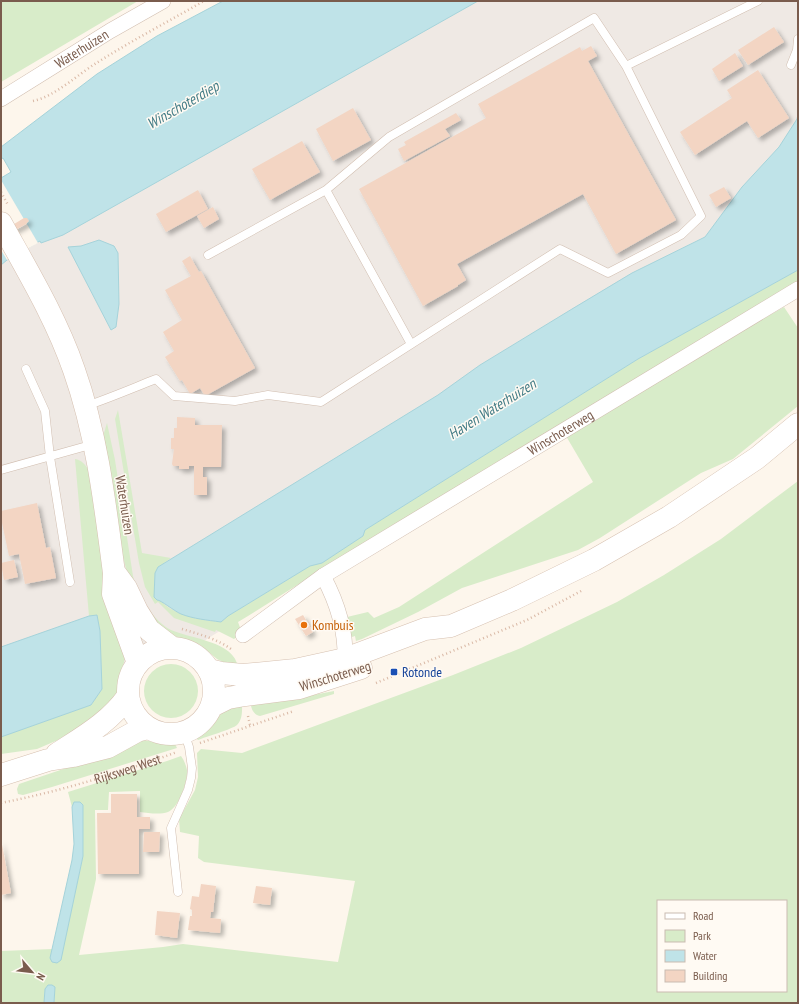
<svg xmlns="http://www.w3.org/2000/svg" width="799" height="1004" font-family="'PT Sans Narrow',sans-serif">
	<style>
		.industrial { fill: #efe9e4 }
		.green { fill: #d8ecc9; fill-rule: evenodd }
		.water { fill: #bfe3e8; stroke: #a5d3da }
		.pier { fill: #fdf6ec }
		.building { fill: #f3d5c3; filter: url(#shadow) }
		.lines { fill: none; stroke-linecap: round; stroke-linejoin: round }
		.service-casing { stroke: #d1beb0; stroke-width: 9 }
		.minor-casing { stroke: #d1beb0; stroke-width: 16 }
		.secondary-casing { stroke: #d6c0b0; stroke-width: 23 }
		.path { stroke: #d9b8a5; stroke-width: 2.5; stroke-dasharray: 1 3; stroke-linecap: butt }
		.service { stroke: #fff; stroke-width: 8 }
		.minor { stroke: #fff; stroke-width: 15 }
		.secondary { stroke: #fff; stroke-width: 22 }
		.food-dot { fill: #e8710a; stroke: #fffaf3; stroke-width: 1.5 }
		.transit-dot { fill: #1a4fb4; stroke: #fffaf3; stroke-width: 1.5 }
		.labels { text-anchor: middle; stroke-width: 3; stroke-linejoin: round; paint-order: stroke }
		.street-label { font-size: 14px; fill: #7a5c4d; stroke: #fffaf3 }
		.food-label { font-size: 14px; fill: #c56008; stroke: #fffaf3; text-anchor: start }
		.transit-label { font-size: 14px; fill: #164399; stroke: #fffaf3; text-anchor: start }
		.water-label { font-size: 15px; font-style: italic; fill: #437c86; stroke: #fffaf3 }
	</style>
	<defs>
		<filter id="shadow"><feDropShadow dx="3.5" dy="3.5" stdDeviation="2" flood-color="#0004"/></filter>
	</defs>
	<rect width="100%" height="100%" fill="#fdf6ec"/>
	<!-- industrial -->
	<path class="industrial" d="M 391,1 L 798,1 L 798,276 L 666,351 L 199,644 L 174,636 L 149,641 L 141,647 L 124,664 L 118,692 L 1,743 L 1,232 Z"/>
	<!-- green -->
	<path class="green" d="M 1,1 L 138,1 L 1,82 Z
		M 798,270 L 798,282 L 423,510 L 391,526 L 248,616 L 238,622 L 242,633 L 234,639 L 216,630 L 215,632 L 174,618 L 158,602 L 155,604 L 145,587 L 139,563 L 115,419 L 118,410 L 142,553 L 171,558 C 159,567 154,568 155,584 C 155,613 198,620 221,622 L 228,616 L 310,566 L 322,563 L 363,536 L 365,530 L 638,359 Z
		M 784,307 L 798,328 L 798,406 L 733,459 L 701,473 L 600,538 L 578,550 L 462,588 L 418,612 L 362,639 L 356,641 L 355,636 L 349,638 L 347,617 L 368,612 L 374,618 L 399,607 L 593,482 L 566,436 L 724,341 Z
		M 107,423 L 115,460 L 133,576 C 137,594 154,622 171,630 C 191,639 234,641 238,667 L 231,666 L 217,659 L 199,644 L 174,636 L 158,626 L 128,576 L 123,557 L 104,439 L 104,433 Z
		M 75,459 C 82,460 85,465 89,470 L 96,512 L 105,591 L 125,657 L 118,692 L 111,707 L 65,737 L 37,749 L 1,754 L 1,737 L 91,705 L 102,689 L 100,630 L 97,615 L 89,616 Z
		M 798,481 L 798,1003 L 54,1003 L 55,987 L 45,989 L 44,1003 L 1,1003 L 1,951 L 53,949 L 50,958 L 72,906 L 83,856 L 80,802 L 74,803 L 72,807 L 68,792 L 167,761 L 181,756 C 184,760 186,765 187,770 C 188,781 179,808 168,812 C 160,815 148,813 140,812 L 140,791 L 109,792 L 108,810 L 95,810 L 96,879 L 79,955 L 163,947 L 183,944 L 338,962 L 355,881 L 204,862 L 198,858 L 199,836 L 180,832 L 179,819 L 195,790 L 198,777 L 197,753 L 201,749 L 242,753 L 453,675 L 521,648 L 617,602 L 664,575 L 721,539 ZM 658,901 L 786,901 L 786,991 L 658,991 Z
		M144 691a27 27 0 1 1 54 0a27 27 0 1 1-54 0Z
		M 334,691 L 334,694 L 260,716 C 252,714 251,707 250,700 L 303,697 Z
		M 242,703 C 242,710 243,719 237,725 C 233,729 205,737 198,740 L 196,738 L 207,729 L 219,716 L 225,710 Z
		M 141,740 L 175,744 L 177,748 L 52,787 L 23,795 L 18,794 L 17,789 L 19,784 L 93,759 Z"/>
	<!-- water -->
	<path class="water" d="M 223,1 L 478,1 L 63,235 L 41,243 L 40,241 L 38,242 L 7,260 L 1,265 L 1,178 L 11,172 L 3,158 L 1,159 L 1,147 L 97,74 L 157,36 Z
		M 798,114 L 798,270 L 638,359 L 365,530 L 363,536 L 322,563 L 310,566 L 228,616 L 221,622 C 207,620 194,619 181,614 C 174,611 161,600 157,600 L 154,597 L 155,573 L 158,567 L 438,395 L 480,365 L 572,309 L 632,273 L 705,237 L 742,187 L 779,147 L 797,119 Z
		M 99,240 L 114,246 L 118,253 L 119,304 L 116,327 L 111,330 L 68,247 L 81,246 Z
		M 97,615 L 100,631 L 102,689 L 91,705 L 1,737 L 1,647 L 89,616 Z
		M 74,802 L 80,802 L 83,805 L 83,856 L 61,960 L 57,963 L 52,962 L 50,958 L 72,860 L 74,844 L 72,807 Z
		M 48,985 L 52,985 L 55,987 L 54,1003 L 44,1003 L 45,989 Z"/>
	<!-- pier -->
	<path class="pier" d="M 1,180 L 38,243 L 7,260 L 1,250 Z"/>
	<!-- building -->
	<path class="building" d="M 774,27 L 784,42 L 748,65 L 738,50 Z
		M 591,46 L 597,56 L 588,61 L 676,220 L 616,254 L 583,194 L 457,264 L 466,280 L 458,285 L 458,286 L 423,306 L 359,189 L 486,118 L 478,104 L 580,47 L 582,51 Z
		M 735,53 L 743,66 L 719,81 L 712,69 Z
		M 758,70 L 789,118 L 758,138 L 747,121 L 695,155 L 680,132 L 732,98 L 727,90 Z
		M 353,108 L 371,140 L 333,161 L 316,129 Z
		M 456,113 L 461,120 L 445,129 L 450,136 L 404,161 L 398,149 L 406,145 L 404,142 Z
		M 302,141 L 320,172 L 270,200 L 252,169 Z
		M 724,187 L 731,198 L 716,207 L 709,195 Z
		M 198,190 L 208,209 L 166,232 L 156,214 Z
		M 213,207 L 219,219 L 204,228 L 197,216 Z
		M 24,218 L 27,218 L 29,221 L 26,224 L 1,238 L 1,232 Z
		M 190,256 L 199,272 L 201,271 L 255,368 L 205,396 L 200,388 L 190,394 L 182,380 L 180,381 L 165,357 L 174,351 L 163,332 L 182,320 L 165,290 L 191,276 L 182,261 Z
		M 177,417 L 195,418 L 195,425 L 222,425 L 221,467 L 203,467 L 203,477 L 207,477 L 207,495 L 194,495 L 194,466 L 189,466 L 189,469 L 179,469 L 179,466 L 173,466 L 172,464 L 174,449 L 171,449 L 171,438 L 174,438 L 174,428 L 177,428 Z
		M 37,503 L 46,548 L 50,547 L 56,578 L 25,584 L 19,554 L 9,556 L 1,518 L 1,511 Z
		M 14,560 L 18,577 L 4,580 L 1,563 Z
		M 303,615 L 313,632 L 306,636 L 295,619 Z
		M 111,794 L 137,794 L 137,817 L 150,817 L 150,829 L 139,829 L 139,874 L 98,874 L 97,813 L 111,813 Z
		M 144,832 L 160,832 L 159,852 L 143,852 Z
		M 1,839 L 11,893 L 1,895 Z
		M 201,884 L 216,886 L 213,912 L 211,912 L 210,918 L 221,919 L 220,933 L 188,930 L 190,916 L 192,916 L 192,910 L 190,909 L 192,896 L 199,897 Z
		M 256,886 L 272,888 L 270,905 L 253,903 Z
		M 157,911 L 180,913 L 177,938 L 155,935 Z"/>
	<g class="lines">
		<!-- service casing -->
		<g class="service-casing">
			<path id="service" d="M 791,65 L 797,50 L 798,39
				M 626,66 L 758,1
				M 326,190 L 411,344
				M 26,369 L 45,411 L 50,457 L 70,582
				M 86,406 C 110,398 133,388 156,379 L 174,396 L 235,401 L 268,395 L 321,402 L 560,249 L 608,273 L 681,235 L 701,216 L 626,66 L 594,18 L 389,137 L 326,190 L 208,255
				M 1,470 L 94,444
				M 178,892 L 171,828 L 188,790 L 191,778 L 192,768 L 189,747 L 184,732"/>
		</g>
		<!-- minor casing -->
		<g class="minor-casing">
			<g id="minor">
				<path id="s2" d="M 1,99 L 110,31 L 163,1"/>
				<path d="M 323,576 C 337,602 346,629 345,659"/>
				<path id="s3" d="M 243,635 L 323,576 L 798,289"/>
			</g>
		</g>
		<!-- secondary casing -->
		<g class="secondary-casing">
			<path id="secondary" d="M 1,223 C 27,270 56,318 74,370 C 97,435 105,504 114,573 L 113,594 L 138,663
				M 115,573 L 126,588 L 137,611 L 149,630 L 171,647
				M128 691a43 43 0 1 1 86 0a43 43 0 1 1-86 0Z
				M 209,670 L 221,673 L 243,675 L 295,670 L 345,659 L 425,629 L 451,626 L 512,600 L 594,560 L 669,517 L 757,458 L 798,424
				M 212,706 L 228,698 L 245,695 L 299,688 L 361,668
				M 57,754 C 83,737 110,722 128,696
				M 1,775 L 48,760 L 73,756 L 108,747 L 137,731 L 148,728"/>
		</g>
		<!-- path -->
		<g class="path">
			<path d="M 33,101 C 56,96 78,74 98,62 C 133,40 169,21 204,1"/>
			<path d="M 1,192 L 8,205"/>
			<path d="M 182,629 C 199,634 217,639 231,649"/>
			<path d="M 376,683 L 527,620 L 583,590"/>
			<path d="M 248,716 L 250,725"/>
			<path d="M 200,743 L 294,711"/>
			<path id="s1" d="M 1,803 C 61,791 120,773 177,752"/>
		</g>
		<!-- service -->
		<use href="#service" class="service"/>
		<!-- minor -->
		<use href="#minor" class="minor"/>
		<!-- secondary -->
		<use href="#secondary" class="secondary"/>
	</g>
	<!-- markers -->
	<circle class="food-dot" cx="304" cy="625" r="4"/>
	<rect class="transit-dot" x="390" y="668" width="8" height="8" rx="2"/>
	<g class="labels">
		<!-- street labels -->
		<g class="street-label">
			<text dy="5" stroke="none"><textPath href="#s2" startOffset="95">Waterhuizen</textPath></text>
			<text dy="5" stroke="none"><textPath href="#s3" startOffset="377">Winschoterweg</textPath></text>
			<text transform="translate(125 505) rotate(81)" y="5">Waterhuizen</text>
			<text transform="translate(335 676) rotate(-17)" y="5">Winschoterweg</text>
			<text dy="5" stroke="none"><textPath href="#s1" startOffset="131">Rijksweg West</textPath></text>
		</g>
		<!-- food labels -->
		<g class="food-label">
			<text x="312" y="630">Kombuis</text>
		</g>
		<!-- transit labels -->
		<g class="transit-label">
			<text x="402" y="677">Rotonde</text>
		</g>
		<!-- water labels -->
		<g class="water-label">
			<text transform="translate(183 105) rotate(-30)" y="5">Winschoterdiep</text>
			<text transform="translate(492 409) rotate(-32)" y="5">Haven Waterhuizen</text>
		</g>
	</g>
	<!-- border -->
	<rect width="799" height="1004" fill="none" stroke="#7a5c4d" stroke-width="4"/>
	<!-- legend -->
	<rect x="657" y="900" width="130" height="92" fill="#fffaf3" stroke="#cabbb1"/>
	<rect x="665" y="913" width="20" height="6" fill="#ffffff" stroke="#cabbb1"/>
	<text x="693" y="920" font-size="12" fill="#7a5c4d">Road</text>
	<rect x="665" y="930" width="20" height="12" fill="#d8ecc9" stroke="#cabbb1"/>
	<text x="693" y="940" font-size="12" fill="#7a5c4d">Park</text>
	<rect x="665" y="950" width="20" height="12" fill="#bfe3e8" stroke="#cabbb1"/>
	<text x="693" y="960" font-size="12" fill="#7a5c4d">Water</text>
	<rect x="665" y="970" width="20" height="12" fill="#f3d5c3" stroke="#cabbb1"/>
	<text x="693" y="980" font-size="12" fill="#7a5c4d">Building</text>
	<!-- north arrow -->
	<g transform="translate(32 972) rotate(118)" stroke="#fffaf3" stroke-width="3" paint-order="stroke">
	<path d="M0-3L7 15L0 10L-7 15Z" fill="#7a5c4d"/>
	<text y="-6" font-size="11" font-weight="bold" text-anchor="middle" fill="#7a5c4d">N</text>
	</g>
</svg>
